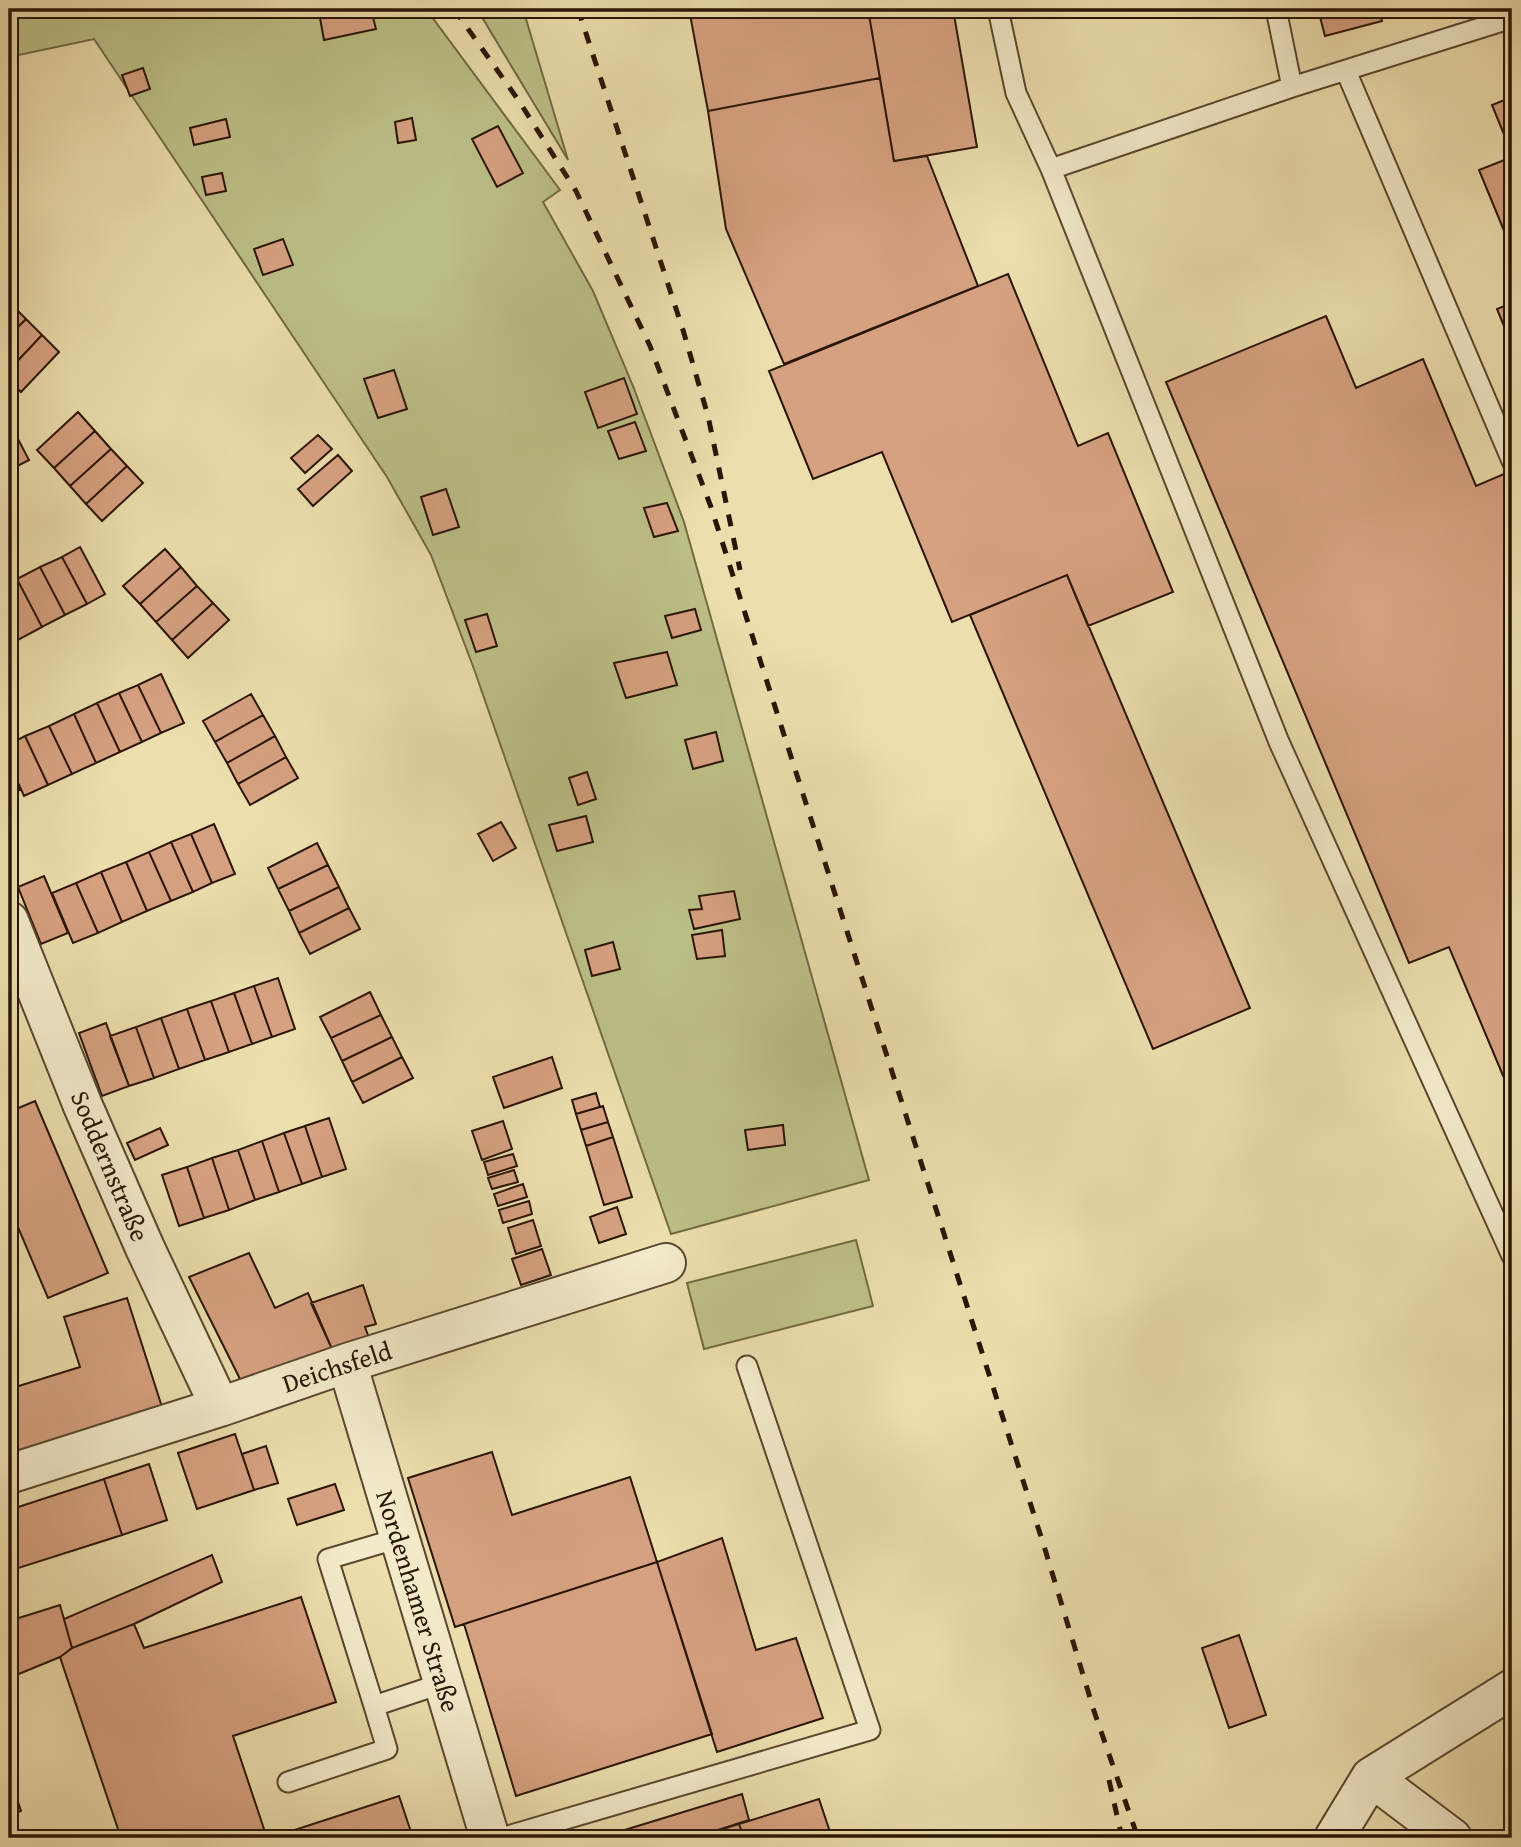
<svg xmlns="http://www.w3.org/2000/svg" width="1521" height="1847" font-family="'Gentium Book Plus',serif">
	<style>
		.green { fill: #bcc087; stroke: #736a46; stroke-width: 2 }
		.building { fill: #d6a181; stroke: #2a1505; stroke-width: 2 }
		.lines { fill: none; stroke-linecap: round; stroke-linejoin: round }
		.service-casing { stroke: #5a472f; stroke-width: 23 }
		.minor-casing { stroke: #5a472f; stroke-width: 42 }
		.service { stroke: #f3eaca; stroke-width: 19 }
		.minor { stroke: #f3eaca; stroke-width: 38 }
		.rail { stroke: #2a1505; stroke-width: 5; stroke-dasharray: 12 12; stroke-linecap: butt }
		.labels { text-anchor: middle; stroke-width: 7; stroke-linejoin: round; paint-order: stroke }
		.street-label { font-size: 26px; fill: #2a1505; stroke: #f3eaca }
	</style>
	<rect width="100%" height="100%" fill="#ecdead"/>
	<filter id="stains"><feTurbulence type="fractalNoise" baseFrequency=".00286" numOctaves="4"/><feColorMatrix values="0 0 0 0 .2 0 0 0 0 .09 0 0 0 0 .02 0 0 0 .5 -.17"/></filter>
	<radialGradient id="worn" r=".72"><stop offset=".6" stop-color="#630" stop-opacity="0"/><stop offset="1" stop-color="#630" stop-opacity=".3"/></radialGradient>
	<!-- green -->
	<path class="green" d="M 9,9 L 426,9 L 560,190 L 543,202 L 593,291 L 633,386 L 684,522 L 869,1180 L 671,1234 L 474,669 L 431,555 L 387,477 L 94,39 L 9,57 Z
		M 477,9 L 523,9 L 568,160 Z
		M 856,1240 L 873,1306 L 704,1349 L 687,1283 Z"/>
	<!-- building -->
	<path class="building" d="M 367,9 L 371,9 L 376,29 L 324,40 L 320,18 Z
		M 689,9 L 868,9 L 880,78 L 708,111 Z
		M 868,9 L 953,9 L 977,147 L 894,161 Z
		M 1318,9 L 1379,9 L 1382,21 L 1325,36 Z
		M 143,68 L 150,89 L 130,96 L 122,75 Z
		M 880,78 L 894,161 L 927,156 L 978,286 L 784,364 L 726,229 L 708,111 Z
		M 1512,97 L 1512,154 L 1492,105 Z
		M 412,118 L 416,140 L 398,143 L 395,122 Z
		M 226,119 L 230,137 L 194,145 L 190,128 Z
		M 498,126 L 523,173 L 497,187 L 472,139 Z
		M 1512,157 L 1512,250 L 1479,170 Z
		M 222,173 L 226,191 L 206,195 L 202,177 Z
		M 283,239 L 293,265 L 263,275 L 254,249 Z
		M 1008,274 L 1078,446 L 1108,433 L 1173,592 L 1088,626 L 1067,575 L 952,622 L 882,452 L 813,479 L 769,371 Z
		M 9,302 L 26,319 L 9,336 Z
		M 1512,303 L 1512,346 L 1497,309 Z
		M 1326,316 L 1356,388 L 1423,359 L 1476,486 L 1511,471 L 1512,473 L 1512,1097 L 1449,947 L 1409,963 L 1166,382 Z
		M 26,319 L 42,335 L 9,370 L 9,336 Z
		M 42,335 L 59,352 L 21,392 L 9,380 L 9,370 Z
		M 394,370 L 407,409 L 378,418 L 364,379 Z
		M 624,378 L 637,414 L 598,428 L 585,392 Z
		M 78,412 L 95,431 L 54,468 L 37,450 Z
		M 9,422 L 29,460 L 10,470 L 9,468 Z
		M 635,422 L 646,451 L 619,459 L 608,431 Z
		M 95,431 L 111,449 L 70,486 L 54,468 Z
		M 318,435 L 332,449 L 305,473 L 291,458 Z
		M 111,449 L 127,466 L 86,504 L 70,486 Z
		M 338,455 L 352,471 L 313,506 L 298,489 Z
		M 127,466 L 143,483 L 102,521 L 86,504 Z
		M 446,489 L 459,527 L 433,535 L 421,497 Z
		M 667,503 L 678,531 L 654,537 L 644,508 Z
		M 80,547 L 105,594 L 87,604 L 62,557 Z
		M 165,549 L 181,567 L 140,604 L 123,586 Z
		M 62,557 L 87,604 L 65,615 L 40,567 Z
		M 40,567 L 65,615 L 42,627 L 17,579 Z
		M 181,567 L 197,586 L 156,622 L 140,604 Z
		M 1067,575 L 1250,1008 L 1153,1049 L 970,615 Z
		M 17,579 L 42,627 L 18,640 L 9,622 L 9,584 Z
		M 197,586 L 213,603 L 172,640 L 156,622 Z
		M 213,603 L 229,620 L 188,658 L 172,640 Z
		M 695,609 L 701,630 L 672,638 L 665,616 Z
		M 487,614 L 497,646 L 476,652 L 465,620 Z
		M 9,622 L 18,640 L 9,645 Z
		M 667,652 L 677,685 L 626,698 L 614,663 Z
		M 161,674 L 184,723 L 161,733 L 138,685 Z
		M 138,685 L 161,733 L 142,742 L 119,693 Z
		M 119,693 L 142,742 L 120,752 L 97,703 Z
		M 251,694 L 263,715 L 215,742 L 203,721 Z
		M 97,703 L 120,752 L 96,763 L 74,714 Z
		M 74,714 L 96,763 L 72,774 L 49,726 Z
		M 263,715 L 275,736 L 227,763 L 215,742 Z
		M 49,726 L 72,774 L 48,785 L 25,736 Z
		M 716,732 L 723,761 L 693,769 L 685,740 Z
		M 25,736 L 48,785 L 24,796 L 9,763 L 9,744 Z
		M 275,736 L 286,757 L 238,784 L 227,763 Z
		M 286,757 L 298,778 L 250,805 L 238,784 Z
		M 9,763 L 20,790 L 9,794 Z
		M 587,772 L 596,799 L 578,805 L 569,778 Z
		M 586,816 L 593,842 L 557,851 L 549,825 Z
		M 501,822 L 516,848 L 493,861 L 478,834 Z
		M 214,824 L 235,874 L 212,883 L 191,834 Z
		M 191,834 L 212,883 L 193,892 L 171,842 Z
		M 171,842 L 193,892 L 171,901 L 149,852 Z
		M 317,843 L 328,865 L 278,889 L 268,868 Z
		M 149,852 L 171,901 L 147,911 L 126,862 Z
		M 126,862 L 147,911 L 122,922 L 101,872 Z
		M 328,865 L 339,887 L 289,911 L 278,889 Z
		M 101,872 L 122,922 L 98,933 L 76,883 Z
		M 44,876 L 68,933 L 41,944 L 18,887 Z
		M 76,883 L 98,933 L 73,943 L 52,893 Z
		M 339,887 L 349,908 L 299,933 L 289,911 Z
		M 734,891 L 740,919 L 694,929 L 689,910 L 702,909 L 699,896 Z
		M 349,908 L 360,929 L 310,954 L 299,933 Z
		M 722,930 L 725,956 L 697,959 L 692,935 Z
		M 613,942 L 620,969 L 592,976 L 585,950 Z
		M 278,978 L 295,1029 L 272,1037 L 254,986 Z
		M 254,986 L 272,1037 L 252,1044 L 234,993 Z
		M 370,992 L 381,1015 L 331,1038 L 320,1017 Z
		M 234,993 L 252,1044 L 229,1052 L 211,1001 Z
		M 211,1001 L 229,1052 L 205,1060 L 187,1009 Z
		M 187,1009 L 205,1060 L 179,1069 L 161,1018 Z
		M 381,1015 L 392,1037 L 342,1061 L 331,1038 Z
		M 161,1018 L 179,1069 L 154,1078 L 136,1027 Z
		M 106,1023 L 129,1086 L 102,1096 L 79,1033 Z
		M 136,1027 L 154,1078 L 129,1086 L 110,1036 Z
		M 392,1037 L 402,1057 L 352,1082 L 342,1061 Z
		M 402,1057 L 413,1078 L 363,1103 L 352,1082 Z
		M 552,1057 L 562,1088 L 504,1108 L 493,1077 Z
		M 596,1093 L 600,1107 L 576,1114 L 572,1100 Z
		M 35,1101 L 108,1273 L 48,1298 L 9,1206 L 9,1112 Z
		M 603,1106 L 608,1122 L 581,1130 L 576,1114 Z
		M 329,1118 L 346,1169 L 322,1177 L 305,1126 Z
		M 503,1121 L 512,1149 L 482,1160 L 472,1131 Z
		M 608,1122 L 613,1137 L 586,1146 L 581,1130 Z
		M 783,1125 L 785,1145 L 748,1150 L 745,1130 Z
		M 305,1126 L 322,1177 L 302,1184 L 284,1133 Z
		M 160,1128 L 168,1145 L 135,1160 L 127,1143 Z
		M 284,1133 L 302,1184 L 279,1192 L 262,1141 Z
		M 613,1137 L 632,1197 L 604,1205 L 586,1146 Z
		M 262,1141 L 279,1192 L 255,1200 L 238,1150 Z
		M 238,1150 L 255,1200 L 229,1210 L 212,1158 Z
		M 513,1154 L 517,1166 L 488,1175 L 484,1162 Z
		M 212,1158 L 229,1210 L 204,1218 L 187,1167 Z
		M 187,1167 L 204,1218 L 179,1226 L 162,1175 Z
		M 514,1170 L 518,1182 L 492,1189 L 488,1178 Z
		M 523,1184 L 527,1197 L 498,1206 L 494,1194 Z
		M 529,1201 L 532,1214 L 503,1223 L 499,1210 Z
		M 617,1207 L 626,1234 L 599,1243 L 590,1217 Z
		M 533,1220 L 541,1246 L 516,1254 L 508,1228 Z
		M 542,1249 L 551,1275 L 521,1285 L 512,1259 Z
		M 249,1253 L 275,1308 L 308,1293 L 332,1349 L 241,1381 L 189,1277 Z
		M 363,1285 L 376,1324 L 365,1327 L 369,1338 L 332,1349 L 311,1303 Z
		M 127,1298 L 162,1407 L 9,1455 L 9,1389 L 80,1367 L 64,1317 Z
		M 235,1434 L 254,1490 L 197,1509 L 178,1453 Z
		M 266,1446 L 278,1483 L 254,1490 L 242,1454 Z
		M 492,1452 L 512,1515 L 630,1477 L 657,1562 L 455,1627 L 408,1478 Z
		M 149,1464 L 167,1520 L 122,1535 L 104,1479 Z
		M 104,1479 L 122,1535 L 9,1571 L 9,1510 Z
		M 335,1484 L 344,1510 L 297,1525 L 288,1499 Z
		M 722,1538 L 756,1650 L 796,1638 L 823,1718 L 717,1752 L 657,1562 Z
		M 212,1555 L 222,1582 L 134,1624 L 72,1648 L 64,1619 Z
		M 657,1562 L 712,1734 L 516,1796 L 464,1624 Z
		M 301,1597 L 336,1702 L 233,1736 L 267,1838 L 121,1838 L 60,1657 L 72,1648 L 134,1624 L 144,1648 Z
		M 60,1605 L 72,1648 L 60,1657 L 9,1678 L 9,1621 Z
		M 1239,1635 L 1266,1715 L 1229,1728 L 1202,1648 Z
		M 14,1790 L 21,1811 L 9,1816 L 9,1792 Z
		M 742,1794 L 749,1820 L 693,1838 L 617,1838 L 615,1833 Z
		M 399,1796 L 413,1838 L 270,1838 Z
		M 819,1799 L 832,1838 L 744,1838 L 739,1824 Z
		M 739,1824 L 744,1838 L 693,1838 Z"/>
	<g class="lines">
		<!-- service casing -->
		<g class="service-casing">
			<path id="service" d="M 998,9 L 1016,93 L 1051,169 L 1279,742 L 1512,1256
				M 1276,9 L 1292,87
				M 1346,71 L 1512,461
				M 1051,169 L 1292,87 L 1512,18
				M 399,1538 L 328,1559 L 374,1706 L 443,1683
				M 288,1782 L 387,1749 L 374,1706
				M 501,1838 L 870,1730 L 747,1366"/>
		</g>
		<!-- minor casing -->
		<g class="minor-casing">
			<path id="minor" d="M 9,921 L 83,1106 L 145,1248 L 220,1407
				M 347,1363 L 490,1838
				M 9,1474 L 220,1407 L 347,1363 L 666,1263
				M 1371,1777 L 1452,1838
				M 1334,1838 L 1371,1777 L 1512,1689"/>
		</g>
		<!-- service -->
		<use href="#service" class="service"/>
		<!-- minor -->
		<use href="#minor" class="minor"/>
		<!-- rail -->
		<path class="rail" d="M 454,9 L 519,101 L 576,191 L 650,346 L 711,507 L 1044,1546 L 1094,1711 L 1138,1838
			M 578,9 L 683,330 L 708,416 L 740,570
			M 1109,1780 L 1122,1838"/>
	</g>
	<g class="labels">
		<!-- street labels -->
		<g class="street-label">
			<text transform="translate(110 1166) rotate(67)" y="9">Soddernstraße</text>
			<text transform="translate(337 1367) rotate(-18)" y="9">Deichsfeld</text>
			<text transform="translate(418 1601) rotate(73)" y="9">Nordenhamer Straße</text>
		</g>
	</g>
	<!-- margin -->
	<rect width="1521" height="1847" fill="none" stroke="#ecdead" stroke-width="35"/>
	<rect x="10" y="10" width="1500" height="1826" fill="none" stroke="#2a1505" stroke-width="3.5"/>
	<rect x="18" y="18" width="1486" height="1812" fill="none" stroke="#2a1505" stroke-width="2"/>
	<rect width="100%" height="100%" filter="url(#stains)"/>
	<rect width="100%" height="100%" fill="url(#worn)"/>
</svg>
